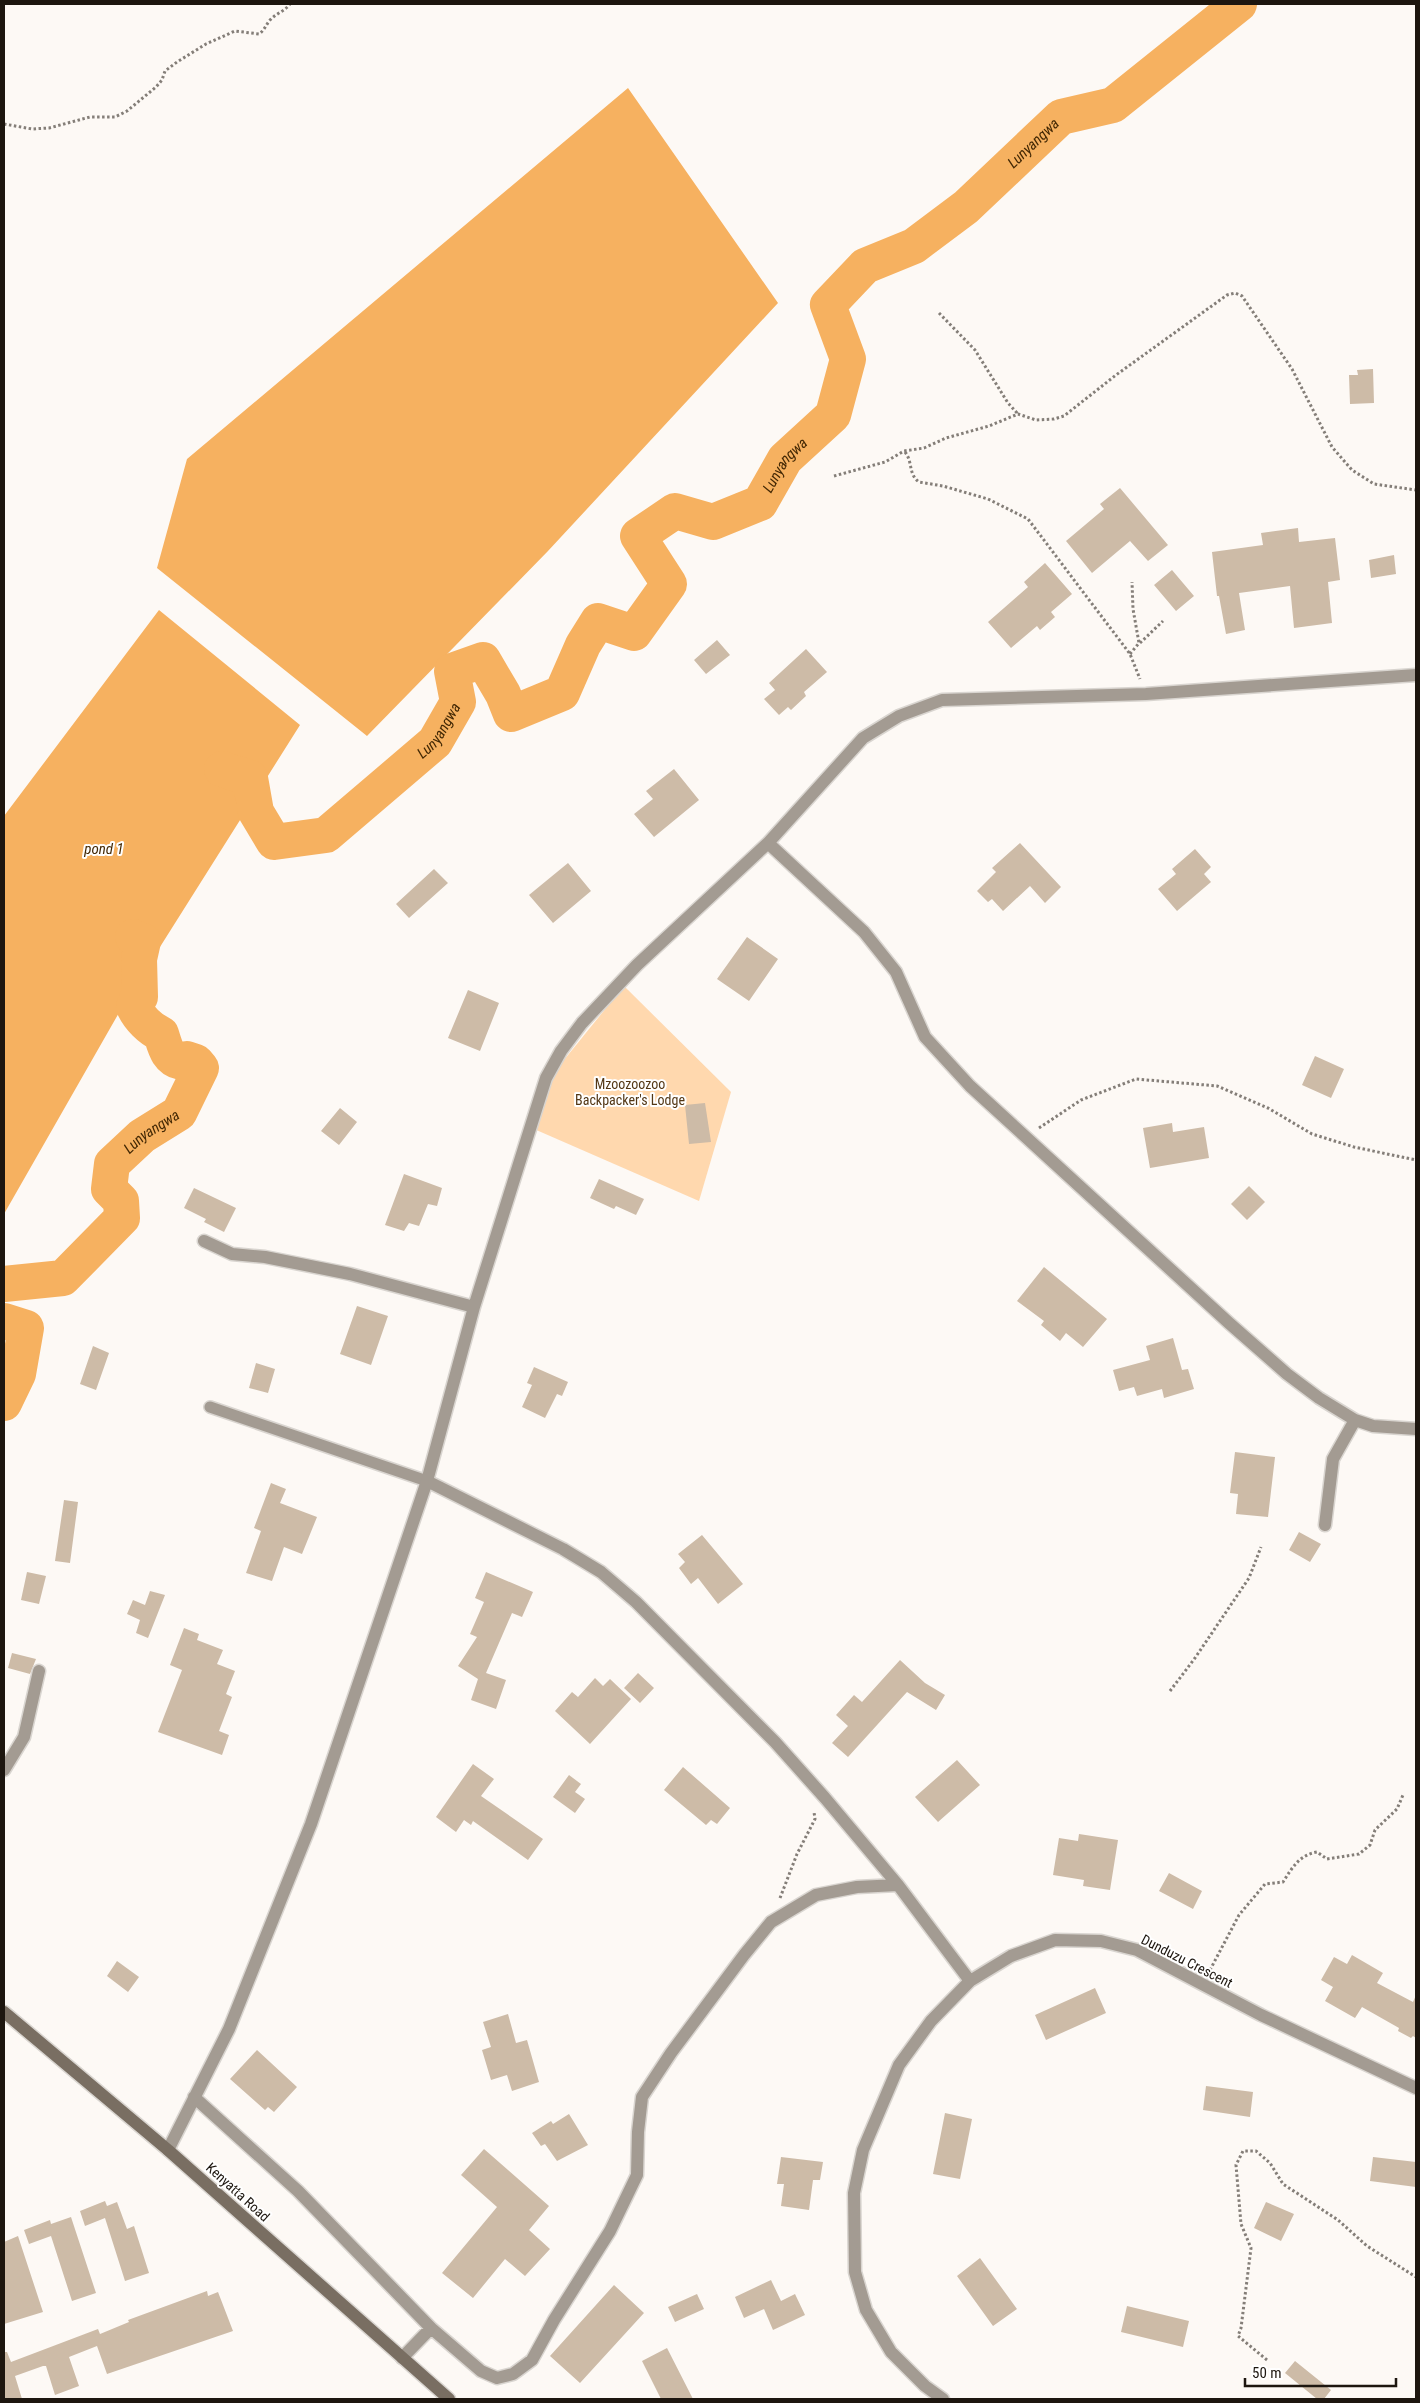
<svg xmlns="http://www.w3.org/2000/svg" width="1420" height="2403" font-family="'Roboto Condensed',sans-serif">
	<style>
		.green { fill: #ffd8ae }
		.water { fill: #f6b160 }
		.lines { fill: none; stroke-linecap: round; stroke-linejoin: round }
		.river { stroke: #f6b160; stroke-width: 36 }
		.building { fill: #cdbba7 }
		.lane-casing { stroke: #d9d5d0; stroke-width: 14 }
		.street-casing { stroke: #d9d5d0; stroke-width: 15 }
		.secondary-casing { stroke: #d9d5d0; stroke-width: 15 }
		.path { stroke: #847e78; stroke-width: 3; stroke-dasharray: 2.5 2.5; stroke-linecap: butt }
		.lane { stroke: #a39b92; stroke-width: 11 }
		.street { stroke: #a39b92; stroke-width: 12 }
		.secondary { stroke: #796e62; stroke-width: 12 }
		.labels { text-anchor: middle; stroke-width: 4; stroke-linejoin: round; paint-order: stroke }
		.park-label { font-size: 14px; fill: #533715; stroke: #fff }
		.street-label { font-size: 14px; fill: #1d160f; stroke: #fff }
		.water-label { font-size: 15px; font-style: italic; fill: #432804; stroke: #fff }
	</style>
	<rect width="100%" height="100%" fill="#fdf9f5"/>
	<!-- green -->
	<path class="green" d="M 624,986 L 731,1092 L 699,1201 L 534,1129 L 555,1071 Z"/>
	<!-- water -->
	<path class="water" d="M 628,88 L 778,303 L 548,551 L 367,736 L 157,568 L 187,459 Z
		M 159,610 L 300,725 L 124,1004 L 4,1214 L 4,816 Z"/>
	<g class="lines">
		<!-- river -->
		<g class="river">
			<path id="s1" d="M 222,769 L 250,778 L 256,812 L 274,842 L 326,835 L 435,742 L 458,702 L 452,671 L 483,660 L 503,694 L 511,714 L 562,693 L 583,645 L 598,621 L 634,633 L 669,584 L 638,536 L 675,511 L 713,522 L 760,503 L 785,459 L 833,415 L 848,359 L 828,305 L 865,266 L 914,246 L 966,207 L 1061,117 L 1113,105 L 1239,4"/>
			<path id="s2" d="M 4,1284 L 63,1278 L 122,1218 L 121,1201 L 109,1189 L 112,1164 L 142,1136 L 179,1113 L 201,1068 L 196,1062 L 187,1059 L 181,1062 C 167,1059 165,1046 161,1034 C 150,1029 139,1018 134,1007 L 138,997 L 140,997 L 139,959 L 143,941 L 133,937"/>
			<path d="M 4,1321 L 26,1328 L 18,1374 L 4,1403"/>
		</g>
	</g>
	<!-- building -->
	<path class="building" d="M 1373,369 L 1374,403 L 1350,404 L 1349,375 L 1358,375 L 1357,370 Z
		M 1120,488 L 1168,545 L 1148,561 L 1130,541 L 1092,573 L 1066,541 L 1104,509 L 1100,504 Z
		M 1298,528 L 1299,542 L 1335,538 L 1340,580 L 1328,582 L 1332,623 L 1294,628 L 1290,586 L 1239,593 L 1245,630 L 1226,634 L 1219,596 L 1217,596 L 1212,552 L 1263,545 L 1261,533 Z
		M 1394,555 L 1396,574 L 1371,578 L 1369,560 Z
		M 1045,563 L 1072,594 L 1051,612 L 1055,617 L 1040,630 L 1037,626 L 1011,648 L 988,622 L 1028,587 L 1024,582 Z
		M 1172,570 L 1194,596 L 1176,611 L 1154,585 Z
		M 717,640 L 730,655 L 706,674 L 694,660 Z
		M 806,649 L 827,672 L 804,692 L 806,696 L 791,710 L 788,707 L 779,715 L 764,699 L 775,690 L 769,683 Z
		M 674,769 L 699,800 L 654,837 L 634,814 L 653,799 L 646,791 Z
		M 1020,843 L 1061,887 L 1045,903 L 1030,886 L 1003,911 L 992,899 L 988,902 L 977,891 L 996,872 L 992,868 Z
		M 1195,849 L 1211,867 L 1204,874 L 1211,882 L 1177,911 L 1158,889 L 1176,874 L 1172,869 Z
		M 568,863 L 591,891 L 553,923 L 529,895 Z
		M 434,869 L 448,883 L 409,918 L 396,904 Z
		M 747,937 L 778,959 L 749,1001 L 717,979 Z
		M 468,990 L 499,1003 L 480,1051 L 448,1038 Z
		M 1315,1056 L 1344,1069 L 1331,1098 L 1302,1085 Z
		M 705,1103 L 711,1142 L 689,1144 L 685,1105 Z
		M 340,1108 L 357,1122 L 339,1145 L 321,1131 Z
		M 1172,1123 L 1173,1132 L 1204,1127 L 1209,1158 L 1150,1168 L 1143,1128 Z
		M 404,1174 L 442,1188 L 437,1206 L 428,1204 L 419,1226 L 409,1223 L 404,1231 L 385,1225 Z
		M 599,1179 L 644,1199 L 636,1215 L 616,1206 L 614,1209 L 590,1198 Z
		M 1249,1186 L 1265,1202 L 1247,1220 L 1231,1204 Z
		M 194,1188 L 236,1208 L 224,1232 L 204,1222 L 206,1219 L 184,1208 Z
		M 1044,1267 L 1107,1319 L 1083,1347 L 1066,1333 L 1060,1341 L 1041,1325 L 1044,1321 L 1017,1301 Z
		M 357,1306 L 388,1316 L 371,1365 L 340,1354 Z
		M 1173,1338 L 1182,1370 L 1188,1369 L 1194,1389 L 1164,1398 L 1162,1389 L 1137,1396 L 1134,1387 L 1119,1391 L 1113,1370 L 1150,1360 L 1146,1346 Z
		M 93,1346 L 109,1353 L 96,1390 L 80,1384 Z
		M 256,1363 L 275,1369 L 268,1393 L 249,1388 Z
		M 534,1367 L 568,1382 L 562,1396 L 557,1394 L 545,1418 L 522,1407 L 532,1385 L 527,1383 Z
		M 1235,1452 L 1275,1457 L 1268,1517 L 1236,1514 L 1238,1494 L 1230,1493 Z
		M 271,1483 L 286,1489 L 280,1503 L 317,1517 L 302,1554 L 284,1547 L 272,1581 L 246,1573 L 261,1531 L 254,1528 Z
		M 64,1500 L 78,1502 L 70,1563 L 55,1561 Z
		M 1299,1532 L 1321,1544 L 1310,1562 L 1289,1550 Z
		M 702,1535 L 743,1584 L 718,1604 L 698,1578 L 691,1584 L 679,1568 L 685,1562 L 678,1554 Z
		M 27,1572 L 46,1576 L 39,1604 L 21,1600 Z
		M 486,1572 L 533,1592 L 522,1617 L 512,1613 L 486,1673 L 506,1680 L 496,1709 L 471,1700 L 478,1679 L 458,1666 L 477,1637 L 470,1634 L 484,1602 L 475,1598 Z
		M 150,1591 L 165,1595 L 148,1638 L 136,1633 L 140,1620 L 127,1614 L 133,1600 L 145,1605 Z
		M 184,1628 L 199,1634 L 197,1640 L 223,1650 L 217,1664 L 235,1671 L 226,1694 L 232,1697 L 219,1731 L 229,1735 L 222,1755 L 158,1732 L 182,1670 L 170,1665 Z
		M 12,1653 L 36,1659 L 30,1674 L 8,1668 Z
		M 900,1660 L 925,1683 L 945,1695 L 936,1710 L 907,1692 L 848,1757 L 832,1743 L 848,1726 L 836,1715 L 854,1695 L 862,1702 Z
		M 638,1673 L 654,1688 L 640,1703 L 624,1688 Z
		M 595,1678 L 603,1686 L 610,1679 L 631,1699 L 590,1744 L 555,1711 L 572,1692 L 578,1697 Z
		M 957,1760 L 980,1785 L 938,1822 L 915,1797 Z
		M 473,1764 L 494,1779 L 481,1796 L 543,1839 L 528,1860 L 473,1821 L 471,1825 L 464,1820 L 456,1832 L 436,1817 Z
		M 683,1767 L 730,1808 L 717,1824 L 711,1820 L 706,1825 L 664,1790 Z
		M 569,1775 L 581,1784 L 575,1792 L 585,1799 L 575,1813 L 553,1797 Z
		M 1079,1834 L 1118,1840 L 1110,1890 L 1083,1886 L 1084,1880 L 1053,1875 L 1059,1838 L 1078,1841 Z
		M 1169,1873 L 1202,1891 L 1193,1909 L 1159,1891 Z
		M 1352,1955 L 1383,1973 L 1377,1983 L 1413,2002 L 1416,1995 L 1416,2038 L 1413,2036 L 1411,2038 L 1398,2031 L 1399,2028 L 1362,2007 L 1355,2018 L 1325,2001 L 1333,1987 L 1321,1980 L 1334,1957 L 1347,1964 Z
		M 117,1961 L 139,1977 L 128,1992 L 107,1976 Z
		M 1095,1988 L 1106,2013 L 1046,2040 L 1035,2015 Z
		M 508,2014 L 516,2043 L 527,2040 L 539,2082 L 512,2091 L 507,2075 L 491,2080 L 482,2050 L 491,2047 L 483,2022 Z
		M 257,2050 L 297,2087 L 274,2112 L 268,2107 L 265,2110 L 230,2079 Z
		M 1206,2086 L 1253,2092 L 1250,2117 L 1203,2110 Z
		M 945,2113 L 972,2119 L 960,2179 L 933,2174 Z
		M 569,2114 L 588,2145 L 557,2161 L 545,2144 L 541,2146 L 532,2133 L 551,2121 L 553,2124 Z
		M 484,2149 L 549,2206 L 529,2230 L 550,2249 L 525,2276 L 505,2259 L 473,2298 L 442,2273 L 497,2207 L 461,2175 Z
		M 781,2157 L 823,2162 L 820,2180 L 813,2180 L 809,2210 L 781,2206 L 784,2184 L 777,2184 Z
		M 1373,2157 L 1416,2162 L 1416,2187 L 1370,2181 Z
		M 105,2201 L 107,2206 L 117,2202 L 127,2229 L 134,2226 L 149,2273 L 125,2281 L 105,2218 L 85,2226 L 80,2211 Z
		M 1266,2202 L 1294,2214 L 1281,2241 L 1254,2228 Z
		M 71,2217 L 96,2293 L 72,2301 L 51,2236 L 29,2244 L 24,2230 L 50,2220 L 51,2224 Z
		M 18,2236 L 43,2312 L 4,2324 L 4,2242 Z
		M 980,2258 L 1017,2309 L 993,2326 L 957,2276 Z
		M 771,2280 L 781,2301 L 795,2294 L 805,2315 L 773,2330 L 764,2309 L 744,2318 L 735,2297 Z
		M 614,2285 L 644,2313 L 580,2383 L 550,2356 Z
		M 207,2291 L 208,2296 L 218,2292 L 233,2331 L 107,2374 L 97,2346 L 69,2357 L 79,2386 L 55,2395 L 46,2366 L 43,2366 L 15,2376 L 22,2399 L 4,2399 L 4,2352 L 7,2352 L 11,2362 L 98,2329 L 100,2334 L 129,2322 L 128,2320 Z
		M 697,2294 L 704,2309 L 675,2322 L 668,2307 Z
		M 1127,2306 L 1189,2321 L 1183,2347 L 1121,2332 Z
		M 667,2348 L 693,2399 L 661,2399 L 642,2361 Z
		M 1295,2361 L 1331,2390 L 1324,2399 L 1317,2399 L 1285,2373 Z"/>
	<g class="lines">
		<!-- lane casing -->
		<g class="lane-casing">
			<path id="lane" d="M 210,1407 L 427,1481"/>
		</g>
		<!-- street casing -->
		<g class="street-casing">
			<path id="street" d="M 768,843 L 864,932 L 896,972 L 925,1037 L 970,1086 L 1229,1323 L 1287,1374 L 1319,1398 L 1355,1420 L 1373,1426 L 1416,1429
				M 204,1241 L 232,1254 L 265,1257 L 350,1274 L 474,1307
				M 427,1481 L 563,1549 L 601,1572 L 636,1602 L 775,1742 L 825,1798 L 898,1885 L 970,1981
				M 1325,1525 L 1333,1459 L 1355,1420
				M 4,1770 L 24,1737 L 39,1671
				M 194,2097 L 298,2191 L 431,2328
				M 168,2150 L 229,2029 L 311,1824 L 427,1481 L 474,1307 L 546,1078 L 561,1051 L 582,1023 L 637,965 L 768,843 L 863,738 L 899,716 L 942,700 L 1146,694 L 1416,675
				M 402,2358 L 431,2328 L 481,2371 L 497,2378 L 513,2374 L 532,2360 L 554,2320 L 610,2231 L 637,2175 L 638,2132 L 642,2097 L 671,2053 L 744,1955 L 771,1922 L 816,1895 L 857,1887 L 898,1885
				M 943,2399 L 925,2386 L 891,2352 L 866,2310 L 855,2272 L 854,2193 L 863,2150 L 899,2065 L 931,2021 L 970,1981 L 1011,1956 L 1055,1940 L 1101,1941 L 1137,1950 L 1261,2015 L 1416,2088"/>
		</g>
		<!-- secondary casing -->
		<g class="secondary-casing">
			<path id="secondary" d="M 4,2012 L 168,2150 L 449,2399"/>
		</g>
		<!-- path -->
		<path class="path" d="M 4,124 L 32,129 L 49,128 L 90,117 L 115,117 L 127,111 L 156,87 L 162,80 L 165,71 L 177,62 L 206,44 L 235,31 L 259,34 C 265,30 266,24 271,19 C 277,13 285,11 290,4
			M 939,313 L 975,350 L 1008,403 L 1018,414
			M 905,452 C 913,462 908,474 919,482 L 943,486 L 988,499 L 1028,519 L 1130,654 L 1140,679
			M 834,476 L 885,462 L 904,451 L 924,448 L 946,438 L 989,426 L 1018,414 L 1036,420 L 1054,419 L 1064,416 L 1116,375 L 1227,295 L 1235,293 L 1242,296 L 1292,369 L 1332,447 L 1352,470 L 1374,484 L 1416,490
			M 1140,643 L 1163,621
			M 1130,654 L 1139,643 L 1133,609 L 1132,582
			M 1039,1128 L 1081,1100 L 1136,1079 L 1217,1086 L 1268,1108 L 1312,1134 L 1354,1147 L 1416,1160
			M 1170,1691 L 1195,1658 L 1249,1578 L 1261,1547
			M 780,1898 L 797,1854 L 815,1819 L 814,1812
			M 1210,1970 L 1239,1915 L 1265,1884 L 1283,1882 C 1292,1868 1299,1855 1317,1852 L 1327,1859 L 1359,1854 L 1370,1845 L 1375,1830 L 1397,1809 L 1403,1795
			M 1267,2360 L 1238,2336 L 1241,2328 L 1251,2248 L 1241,2224 L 1236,2165 L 1243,2151 L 1256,2151 L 1270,2163 L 1283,2184 L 1338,2220 L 1367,2246 L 1416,2277"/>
		<!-- lane -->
		<use href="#lane" class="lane"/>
		<!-- street -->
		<use href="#street" class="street"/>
		<!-- secondary -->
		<use href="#secondary" class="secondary"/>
	</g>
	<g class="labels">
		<!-- park labels -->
		<g class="park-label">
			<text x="630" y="1089">Mzoozoozoo<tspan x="630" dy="16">Backpacker's Lodge</tspan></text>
		</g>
		<!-- street labels -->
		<g class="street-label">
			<text transform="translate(1187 1961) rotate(27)" y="5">Dunduzu Crescent</text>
			<text transform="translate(238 2192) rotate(42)" y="5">Kenyatta Road</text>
		</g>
		<!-- water labels -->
		<g class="water-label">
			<text dy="5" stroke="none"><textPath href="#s1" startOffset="1388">Lunyangwa</textPath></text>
			<text dy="5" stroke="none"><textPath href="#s1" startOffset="938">Lunyangwa</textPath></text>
			<text dy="5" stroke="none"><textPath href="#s1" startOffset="306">Lunyangwa</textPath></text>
			<text x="104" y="854">pond 1</text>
			<text dy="5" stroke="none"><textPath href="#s2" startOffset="254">Lunyangwa</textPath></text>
		</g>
	</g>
	<!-- border -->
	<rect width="1420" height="2403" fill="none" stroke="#1d160f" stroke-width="10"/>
	<!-- scale -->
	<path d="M1245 2378v8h151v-8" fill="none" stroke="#1d160f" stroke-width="2.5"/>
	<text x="1252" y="2378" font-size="15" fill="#1d160f" stroke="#ffffff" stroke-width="4" paint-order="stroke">50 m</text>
</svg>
